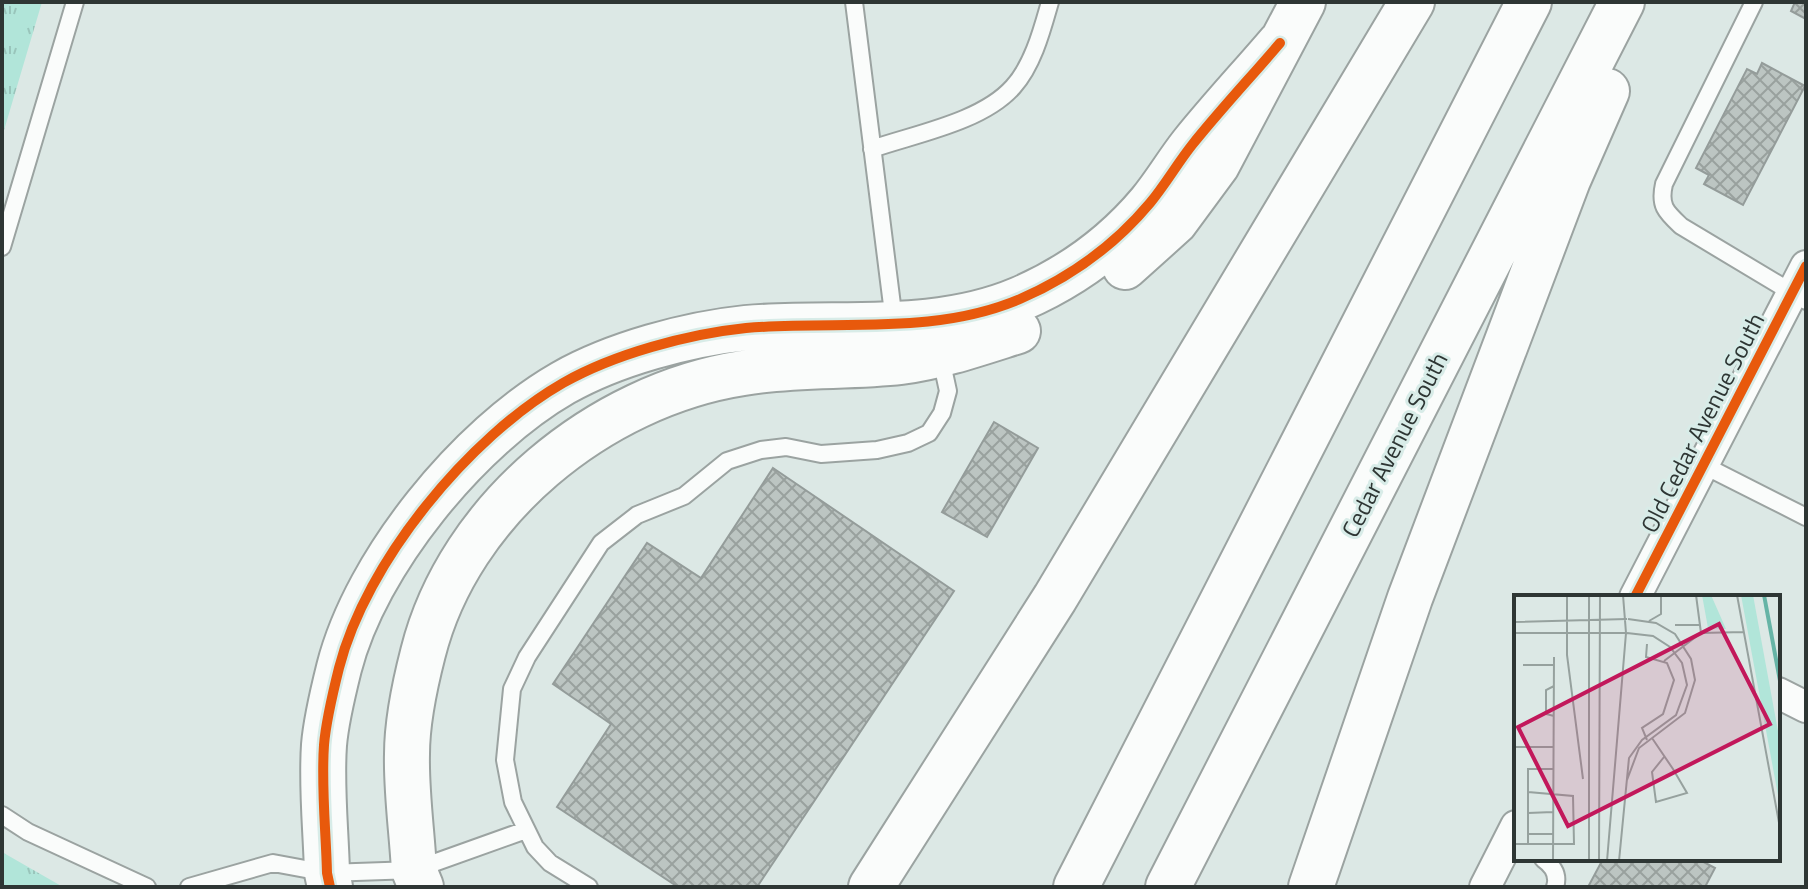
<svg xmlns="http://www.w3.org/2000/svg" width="1808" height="889" font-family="'Titillium Web',sans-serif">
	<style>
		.grass { fill: url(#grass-tufts) }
		.building { fill: url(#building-cross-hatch); stroke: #949c9a; stroke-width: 2 }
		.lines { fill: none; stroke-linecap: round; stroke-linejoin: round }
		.lane-casing { stroke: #9ba3a1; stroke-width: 20 }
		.street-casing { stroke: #9ba3a1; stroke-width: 34 }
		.secondary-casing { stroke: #9ba3a1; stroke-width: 48 }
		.highway-casing { stroke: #9ba3a1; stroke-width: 48 }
		.lane { stroke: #fafcfb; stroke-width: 16 }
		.street { stroke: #fafcfb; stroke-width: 30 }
		.secondary { stroke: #fafcfb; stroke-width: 44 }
		.highway { stroke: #fafcfb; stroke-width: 44 }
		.cycleway-casing { stroke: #d8ece8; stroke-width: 15 }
		.cycleway { stroke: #e8590c; stroke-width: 10 }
		.labels { text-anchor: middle; stroke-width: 6; stroke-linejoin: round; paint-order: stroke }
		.street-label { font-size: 24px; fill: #2e3634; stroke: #d8ece8 }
		.inset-river { fill: none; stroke: #66b4a6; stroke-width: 4 }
		.inset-road { fill: none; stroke: #96a19e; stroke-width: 2 }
		.view { fill: #c2185b; fill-opacity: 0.15; stroke: #c2185b; stroke-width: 4 }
		.inset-edge { fill: none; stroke: #2e3634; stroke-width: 4 }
	</style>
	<defs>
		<pattern id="grass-tufts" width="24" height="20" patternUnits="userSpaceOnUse" patternTransform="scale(2)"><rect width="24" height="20" fill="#b1e5d9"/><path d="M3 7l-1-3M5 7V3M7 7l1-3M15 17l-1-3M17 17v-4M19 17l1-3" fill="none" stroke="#99c5bb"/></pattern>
		<pattern id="building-cross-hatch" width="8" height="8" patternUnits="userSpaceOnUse" patternTransform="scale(2)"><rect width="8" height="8" fill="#bcc5c2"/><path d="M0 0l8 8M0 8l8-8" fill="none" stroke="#99a19e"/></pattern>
	</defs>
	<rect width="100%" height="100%" fill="#dce8e5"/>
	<!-- grass -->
	<path class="grass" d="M 2,2 L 42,2 L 2,137 Z
		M 2,852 L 63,887 L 2,887 Z"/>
	<!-- building -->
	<path class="building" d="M 1795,2 L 1806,2 L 1806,19 L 1791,11 Z
		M 1762,63 L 1805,86 L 1743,205 L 1704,184 L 1709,175 L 1696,168 L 1747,69 L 1757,74 Z
		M 994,422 L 1038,448 L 987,537 L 942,512 Z
		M 773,468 L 954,591 L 757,887 L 678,887 L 557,807 L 611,724 L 553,684 L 647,543 L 701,578 Z
		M 1603,859 L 1698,859 L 1715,868 L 1705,887 L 1588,887 Z"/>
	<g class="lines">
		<!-- lane casing -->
		<g class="lane-casing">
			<path id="lane" d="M 854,2 L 894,321
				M 1754,2 L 1664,184 C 1659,206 1666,212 1681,226 L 1806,301
				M 872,149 C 915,134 982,122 1013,87 C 1033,65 1042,30 1050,2
				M 2,247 L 75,2
				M 1705,466 L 1806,517
				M 2,815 L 28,832 L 147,887
				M 1543,859 C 1553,866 1559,875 1555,887
				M 189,887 L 273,863 L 327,873 L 414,870 L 526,830
				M 589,887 L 550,863 L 535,847 L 513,802 L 505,760 L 512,689 L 527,657 L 601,543 L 637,515 L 684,496 L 727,461 L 761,450 L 786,447 L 821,454 L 877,450 L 908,443 L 929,433 L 942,413 L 948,391 L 940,354"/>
		</g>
		<!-- street casing -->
		<g class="street-casing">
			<path id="street" d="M 1635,597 L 1806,266
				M 1778,693 L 1806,707
				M 1485,887 L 1516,826"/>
		</g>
		<!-- secondary casing -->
		<g class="secondary-casing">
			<path id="secondary" d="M 1125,267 L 1175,222 L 1217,165 L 1303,2
				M 330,887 L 327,873 C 326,831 321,787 324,745 C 326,720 333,692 339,668 C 366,562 469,437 563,383 C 614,354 688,334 746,328 C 838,320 933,336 1020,299 C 1071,277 1114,246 1150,203 C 1165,185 1177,164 1192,145 C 1220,110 1251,77 1280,43
				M 421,887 L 414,870 C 412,832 406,792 407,754 C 407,722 415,684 423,653 C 459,509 600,395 743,373 C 795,364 849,368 901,362 C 940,357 980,343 1018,331"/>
		</g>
		<!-- highway casing -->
		<g class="highway-casing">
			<path id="highway" d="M 871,887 L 1055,598 L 1412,2
				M 1076,887 L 1529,2
				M 1168,887 L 1622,2
				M 1311,887 L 1410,598 L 1568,180 L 1607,91"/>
		</g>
		<!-- lane -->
		<use href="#lane" class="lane"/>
		<!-- street -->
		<use href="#street" class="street"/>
		<!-- secondary -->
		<use href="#secondary" class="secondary"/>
		<!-- highway -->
		<use href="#highway" class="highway"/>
		<!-- cycleway casing -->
		<g class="cycleway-casing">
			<path id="cycleway" d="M 1635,597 L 1806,266
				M 330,887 L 327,873 C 326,831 321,787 324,745 C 326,720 333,692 339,668 C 366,562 469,437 563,383 C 614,354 688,334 746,328 C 838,320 933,336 1020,299 C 1071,277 1114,246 1150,203 C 1165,185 1177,164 1192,145 C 1220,110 1251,77 1280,43"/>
		</g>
		<!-- cycleway -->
		<use href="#cycleway" class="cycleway"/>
	</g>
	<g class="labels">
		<!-- street labels -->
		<g class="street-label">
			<text transform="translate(1703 423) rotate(-63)" y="8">Old Cedar Avenue South</text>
			<text transform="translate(1395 445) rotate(-63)" y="8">Cedar Avenue South</text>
		</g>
	</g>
	<!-- overview -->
	<g transform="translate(1514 595)">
		<rect width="266" height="266" fill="#dce8e5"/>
		<path d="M 188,0 L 197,0 L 212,34 L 194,33 ZM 227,0 L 239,0 L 266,147 L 266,211 Z" fill="#b1e5d9"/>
		<path class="inset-river" d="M 250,0 L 266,86"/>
		<path class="inset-road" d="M 53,0 L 53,60 L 69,184M 182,0 L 187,38M 223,0 L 266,233M 135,26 L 147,19 L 147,0M 0,27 L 113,24M 161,30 L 186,30M 0,38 L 112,38M 150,66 L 187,38 L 230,37M 9,70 L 40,70M 40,121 L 32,119 L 32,95 L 40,91M 138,143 L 159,174 L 173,198 L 142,207 L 138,177 L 150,162M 133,145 L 128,133 L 149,119 L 160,85 L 153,68 L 132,62 L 133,49M 0,152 L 40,152M 113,185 L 125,153 L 171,118 L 181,85 L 177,64 L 161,39 L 142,28 L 114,24M 14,218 L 39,217M 14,239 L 39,239M 0,249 L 60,249 L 59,201 L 14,197M 14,249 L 14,174 L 39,174M 39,266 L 40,62M 75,266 L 75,0M 85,266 L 86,0M 93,266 L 112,38 L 109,0M 105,266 L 115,163 L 128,145 L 162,120 L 173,90 L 168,68 L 156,52 L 139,41 L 113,38"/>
		<path class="view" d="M 205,29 L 256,129 L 54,231 L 4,132 Z"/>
		<rect width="266" height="266" class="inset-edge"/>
	</g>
	<!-- border -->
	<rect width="1808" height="889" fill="none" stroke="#2e3634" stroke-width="8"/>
</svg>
